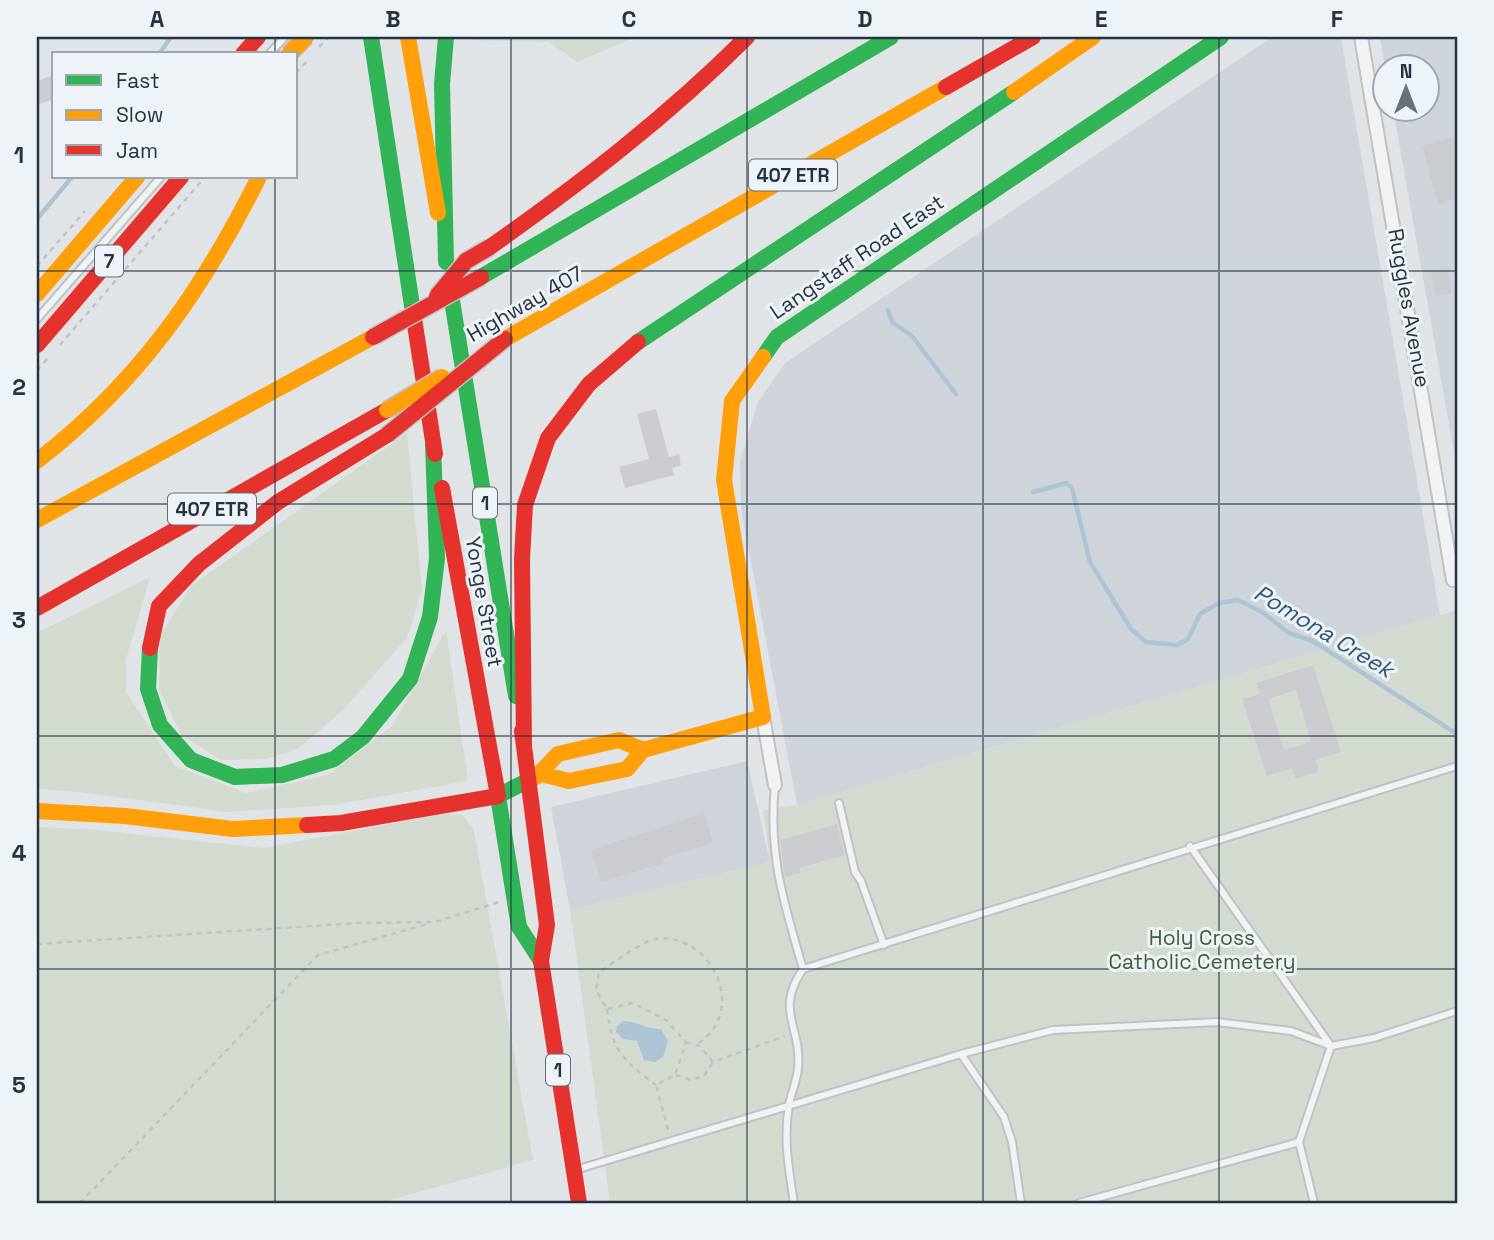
<svg xmlns="http://www.w3.org/2000/svg" width="1494" height="1240" font-family="'Space Grotesk',sans-serif">
	<style>
		.built { fill: #cfd4db }
		.green { fill: #d3dbd1 }
		.water { fill: #adc4d5 }
		.lines { fill: none; stroke-linecap: round; stroke-linejoin: round }
		.stream { stroke: #adc4d5; stroke-width: 4.5 }
		.building { fill: #cacccf; fill-rule: evenodd }
		.lane-casing { stroke: #bfc2c5; stroke-width: 10 }
		.street-casing { stroke: #bfc2c5; stroke-width: 16 }
		.path { stroke: #bfc3c7; stroke-width: 2.5; stroke-dasharray: 5 5; stroke-linecap: butt }
		.lane { stroke: #f1f2f3; stroke-width: 6 }
		.street { stroke: #f1f2f3; stroke-width: 12 }
		.fast { stroke: #30b455; stroke-width: 16 }
		.slow { stroke: #ff9f0a; stroke-width: 16 }
		.jam { stroke: #e5322d; stroke-width: 16 }
		.slow-bridge-casing { stroke: #bdc1c5; stroke-width: 19; stroke-linecap: butt }
		.jam-bridge-casing { stroke: #bdc1c5; stroke-width: 19; stroke-linecap: butt }
		.slow-bridge { stroke: #ff9f0a; stroke-width: 16 }
		.jam-bridge { stroke: #e5322d; stroke-width: 16 }
		.grid { fill: none; stroke: #263342; stroke-width: 2; stroke-opacity: 0.55 }
		.labels { text-anchor: middle; stroke-width: 6; stroke-linejoin: round; paint-order: stroke }
		.shield { fill: #eef3f7; stroke: #626d78; stroke-width: 2 }
		.shield-label { font-size: 19px; font-weight: bold; fill: #263342 }
		.street-label { font-size: 21px; fill: #263342; stroke: #eef3f7 }
		.park-label { font-size: 21px; fill: #405f32; stroke: #eef3f7 }
		.water-label { font-size: 23px; font-style: italic; fill: #2d5779; stroke: #eef3f7 }
		.neatline { fill: none; stroke: #263342; stroke-width: 2.5 }
		.grid-label { font-size: 23px; text-anchor: middle; font-weight: bold; fill: #263342 }
	</style>
	<rect width="100%" height="100%" fill="#e1e4e7"/>
	<!-- built -->
	<path class="built" d="M 1272,37 L 1341,37 L 1440,615 L 797,805 L 741,509 L 740,462 L 758,402 L 785,363 Z
		M 1380,37 L 1457,37 L 1457,469 L 1393,109 L 1428,108 L 1428,66 L 1385,68 Z
		M 747,761 L 770,862 L 570,910 L 551,807 Z"/>
	<!-- green -->
	<path class="green" d="M 474,37 L 629,37 L 629,40 L 577,62 L 549,42 L 473,40 Z
		M 407,433 L 422,590 L 407,638 L 343,710 L 298,749 L 266,759 L 221,760 L 181,735 L 159,689 L 160,636 L 191,586 Z
		M 150,577 L 126,660 L 126,692 L 175,766 L 246,793 L 328,775 L 392,726 L 446,630 L 468,781 L 333,805 L 227,812 L 80,792 L 37,789 L 37,633 Z
		M 1457,610 L 1457,1203 L 610,1203 L 570,910 L 770,862 L 763,810 L 797,805 Z
		M 444,814 L 463,815 L 474,831 L 533,1160 L 380,1203 L 37,1203 L 37,827 L 87,829 L 263,848 Z"/>
	<!-- water -->
	<path class="water" d="M 623,1021 C 636,1021 646,1029 661,1029 L 668,1041 L 663,1057 L 655,1062 L 644,1060 L 637,1041 L 623,1039 L 616,1032 L 617,1026 Z"/>
	<g class="lines">
		<!-- stream -->
		<path class="stream" d="M 159,54 L 171,37
			M 37,219 L 72,177
			M 888,310 L 892,322 L 912,336 L 956,394
			M 1033,492 L 1067,483 L 1072,488 L 1090,562 L 1131,629 L 1146,642 L 1177,645 L 1188,639 L 1200,614 L 1219,603 L 1238,600 L 1262,612 L 1289,633 L 1313,641 L 1457,734"/>
	</g>
	<!-- building -->
	<path class="building" d="M 54,75 L 54,99 L 37,105 L 37,81 Z
		M 1457,135 L 1457,198 L 1438,204 L 1422,146 Z
		M 1447,268 L 1452,293 L 1436,296 L 1431,272 Z
		M 656,409 L 669,457 L 679,454 L 681,465 L 672,468 L 674,475 L 625,488 L 619,467 L 649,459 L 637,414 Z
		M 1313,665 L 1341,752 L 1316,760 L 1319,771 L 1295,779 L 1292,768 L 1267,776 L 1242,699 L 1260,694 L 1256,683 ZM 1296,690 L 1311,742 L 1284,750 L 1268,699 Z
		M 704,813 L 713,843 L 663,858 L 664,863 L 601,882 L 591,850 Z
		M 837,824 L 845,855 L 799,868 L 801,873 L 785,877 L 780,840 Z"/>
	<g class="lines">
		<!-- lane casing -->
		<g class="lane-casing">
			<path id="lane" d="M 269,54 L 285,37
				M 37,319 L 161,177
				M 775,785 C 768,855 784,903 803,969
				M 839,803 L 855,872 L 861,881 L 884,945
				M 1190,846 L 1331,1046 L 1299,1142 L 1314,1203
				M 961,1054 L 1004,1117 L 1012,1142 L 1021,1203
				M 575,1170 L 961,1054 L 1053,1030 L 1217,1022 L 1291,1031 L 1331,1046 L 1374,1038 L 1457,1011
				M 794,1203 C 789,1170 783,1139 789,1105 C 791,1093 797,1081 798,1068 C 802,1025 774,1012 803,969 L 1457,766
				M 1079,1203 L 1299,1142"/>
		</g>
		<!-- street casing -->
		<g class="street-casing">
			<path id="street" d="M 1361,37 L 1453,580
				M 763,717 L 775,785"/>
		</g>
		<!-- path -->
		<path class="path" d="M 319,47 L 329,37
			M 296,73 L 308,60
			M 37,266 L 85,211
			M 60,345 L 205,177
			M 37,370 L 49,357
			M 37,944 L 358,923 L 435,922 L 499,902
			M 607,1009 C 612,1051 623,1060 656,1085
			M 686,1042 L 700,1046 L 713,1062 L 785,1036
			M 676,1075 L 691,1080 L 704,1076 L 713,1062
			M 668,1130 L 656,1085 L 675,1075 L 686,1042 L 666,1020 L 633,1003 L 607,1009 L 596,990 L 599,972 C 612,964 642,941 655,939 C 711,931 750,1011 697,1044
			M 80,1203 L 318,955 L 428,924"/>
		<!-- lane -->
		<use href="#lane" class="lane"/>
		<!-- street -->
		<use href="#street" class="street"/>
		<!-- fast -->
		<path class="fast" d="M 371,37 L 413,312
			M 446,37 L 442,84 L 446,262
			M 481,277 L 891,37
			M 449,282 L 516,696
			M 638,342 L 1014,92
			M 763,357 L 777,337 L 1221,37
			M 150,648 L 148,689 L 160,725 L 191,760 L 235,777 L 282,775 L 334,759 L 363,737 L 410,679 L 430,617 L 437,558 L 433,443
			M 497,790 L 519,927 L 541,961
			M 498,796 L 529,780"/>
		<!-- slow -->
		<path class="slow" d="M 408,37 L 438,213
			M 1014,92 L 1093,37
			M 37,294 L 137,177
			M 505,339 L 946,87
			M 37,461 C 139,382 202,291 259,177
			M 37,520 L 373,337
			M 542,774 L 569,781 L 627,769 L 643,750 L 763,717 L 724,480 L 732,401 L 763,357
			M 536,777 L 558,754 L 619,740 L 643,750
			M 37,811 L 125,816 L 233,829 L 307,825"/>
		<!-- jam -->
		<path class="jam" d="M 243,54 L 258,37
			M 946,87 L 1033,37
			M 490,247 C 581,183 668,116 747,37
			M 413,312 L 435,454
			M 37,345 L 181,177
			M 442,488 L 497,790
			M 37,608 L 387,410
			M 150,648 L 159,606 L 199,564 L 278,502 L 387,435
			M 522,731 L 547,925 L 541,961 L 579,1203
			M 524,745 L 522,559 L 525,505 L 548,438 L 589,384 L 638,342
			M 307,825 L 341,823 L 498,796"/>
		<!-- slow-bridge casing -->
		<g class="slow-bridge-casing">
			<path id="slow-bridge" d="M 289,54 L 306,37
				M 387,410 L 442,377"/>
		</g>
		<!-- jam-bridge casing -->
		<g class="jam-bridge-casing">
			<path id="jam-bridge" d="M 437,296 L 466,261 L 490,247
				M 373,337 L 481,277
				M 387,435 L 505,339"/>
		</g>
		<!-- slow-bridge -->
		<use href="#slow-bridge" class="slow-bridge"/>
		<!-- jam-bridge -->
		<use href="#jam-bridge" class="jam-bridge"/>
	</g>
	<!-- grid -->
	<path class="grid" d="M 275,37 L 275,54M 511,37 L 511,1203M 747,37 L 747,1203M 983,37 L 983,1203M 1219,37 L 1219,1203M 275,177 L 275,1203M 37,271 L 1457,271M 37,504 L 1457,504M 37,736 L 1457,736M 37,969 L 1457,969"/>
	<g class="labels">
		<!-- shield labels -->
		<g class="shield">
			<rect x="749" y="159.5" width="88" height="31" rx="5"/>
			<rect x="95" y="245.5" width="28" height="31" rx="5"/>
			<rect x="473" y="487.5" width="24" height="31" rx="5"/>
			<rect x="168" y="493.5" width="88" height="31" rx="5"/>
			<rect x="546" y="1054.5" width="24" height="31" rx="5"/>
		</g>
		<g class="shield-label">
			<text x="793" y="182">407 ETR</text>
			<text x="109" y="268">7</text>
			<text x="485" y="510">1</text>
			<text x="212" y="516">407 ETR</text>
			<text x="558" y="1077">1</text>
		</g>
		<!-- street labels -->
		<g class="street-label">
			<text transform="translate(857 257) rotate(-34)" y="7">Langstaff Road East</text>
			<text transform="translate(525 304) rotate(-30)" y="7">Highway 407</text>
			<text transform="translate(1409 308) rotate(80)" y="7">Ruggles Avenue</text>
			<text transform="translate(484 602) rotate(80)" y="7">Yonge Street</text>
		</g>
		<!-- park labels -->
		<g class="park-label">
			<text x="1202" y="945">Holy Cross<tspan x="1202" dy="24">Catholic Cemetery</tspan></text>
		</g>
		<!-- water labels -->
		<g class="water-label">
			<text transform="translate(1324 631) rotate(31)" y="8">Pomona Creek</text>
		</g>
	</g>
	<!-- border -->
	<rect width="1494" height="1240" fill="none" stroke="#eef3f7" stroke-width="77"/>
	<!-- legend -->
	<rect x="52" y="52" width="245" height="126" fill="#eef3f7" stroke="#9ea6af" stroke-width="2"/>
	<rect x="66" y="75" width="35" height="10" fill="#30b455" stroke="#9ea6af" stroke-width="2"/>
	<text x="116" y="88" font-size="21" fill="#263342">Fast</text>
	<rect x="66" y="110" width="35" height="10" fill="#ff9f0a" stroke="#9ea6af" stroke-width="2"/>
	<text x="116" y="122" font-size="21" fill="#263342">Slow</text>
	<rect x="66" y="145" width="35" height="10" fill="#e5322d" stroke="#9ea6af" stroke-width="2"/>
	<text x="116" y="158" font-size="21" fill="#263342">Jam</text>
	<!-- north arrow -->
	<g transform="translate(1406 88)"><circle r="33" fill="#eef3f7" stroke="#9ea6af" stroke-width="2"/>
	<path d="M0-5L12 26L0 18L-12 26Z" fill="#67717c"/>
	<text y="-10" font-size="19" font-weight="bold" text-anchor="middle" fill="#263342">N</text>
	</g>
	<rect x="38" y="38" width="1418" height="1164" class="neatline"/>
	<g class="grid-label">
		<text x="157" y="27">A</text>
		<text x="393" y="27">B</text>
		<text x="629" y="27">C</text>
		<text x="865" y="27">D</text>
		<text x="1101" y="27">E</text>
		<text x="1337" y="27">F</text>
		<text x="19" y="163">1</text>
		<text x="19" y="395">2</text>
		<text x="19" y="628">3</text>
		<text x="19" y="861">4</text>
		<text x="19" y="1093">5</text>
	</g>
</svg>
